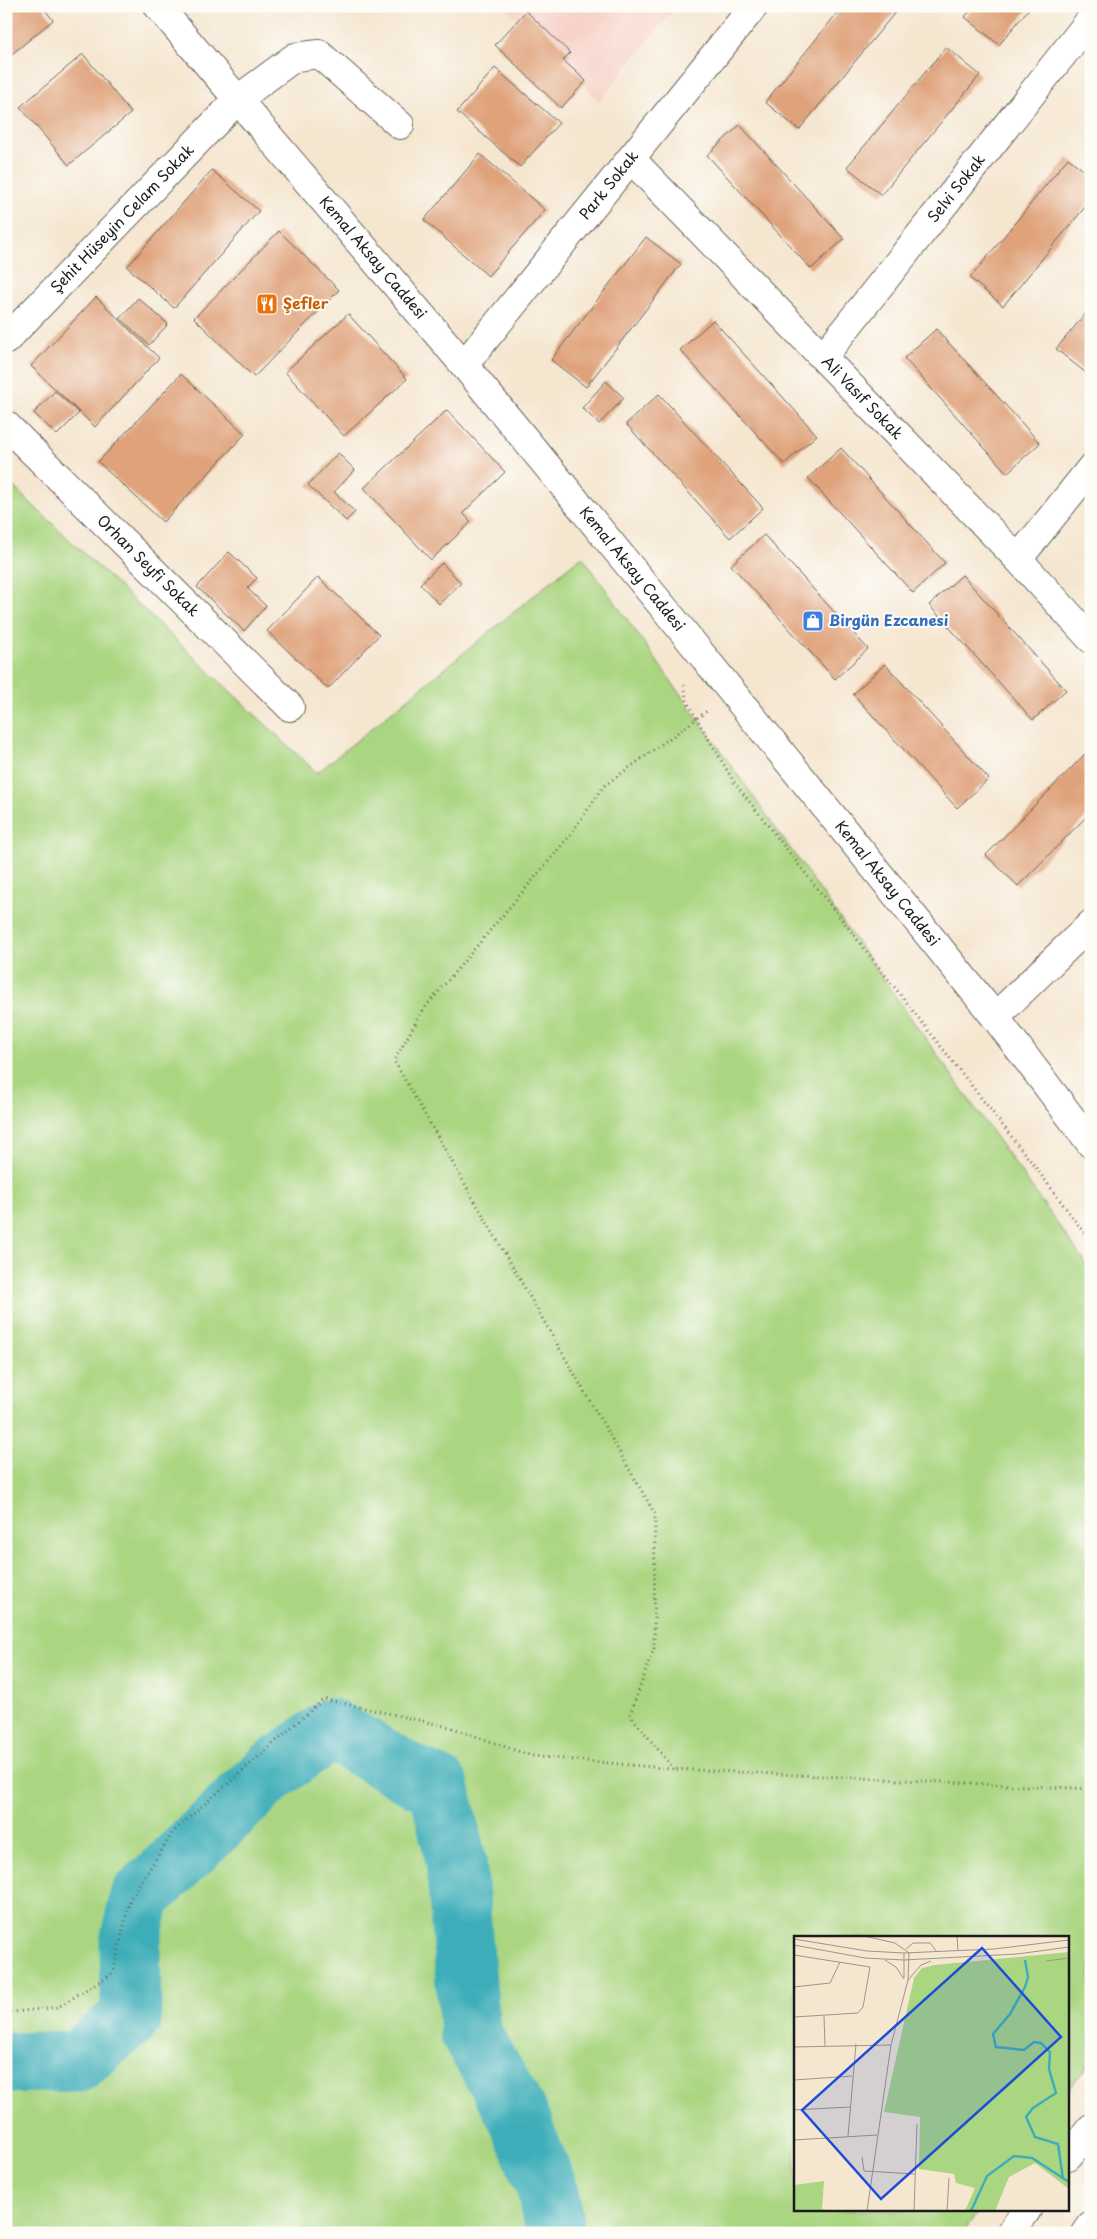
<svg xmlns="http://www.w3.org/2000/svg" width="1097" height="2239" font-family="'Playpen Sans',sans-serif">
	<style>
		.built { fill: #f7d1c7 }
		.green { fill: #aad581; stroke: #63784e }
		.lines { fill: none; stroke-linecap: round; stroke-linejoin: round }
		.river { stroke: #3eaeb9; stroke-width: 61 }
		.building { fill: #dfa27a }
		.minor-casing { stroke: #68635b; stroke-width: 30 }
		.major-casing { stroke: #68635b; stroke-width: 30 }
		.highway-casing { stroke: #68635b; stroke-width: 30 }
		.path { stroke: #68635b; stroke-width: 3; stroke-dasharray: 1 4; stroke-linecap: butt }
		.minor { stroke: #fff; stroke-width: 28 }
		.major { stroke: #fff; stroke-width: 28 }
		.highway { stroke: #fff; stroke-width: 28 }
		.labels { text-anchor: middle; stroke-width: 4; stroke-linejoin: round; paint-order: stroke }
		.street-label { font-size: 15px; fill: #1c1c1c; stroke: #fdfcf7 }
		.food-label { font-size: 15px; font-weight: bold; fill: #c56008; stroke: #fdfcf7; text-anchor: start }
		.shop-label { font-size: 15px; font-weight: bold; fill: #366cbe; stroke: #fdfcf7; text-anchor: start }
		.inset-river { fill: none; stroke: #3eaeb9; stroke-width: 2.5 }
		.inset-road { fill: none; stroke: #9e9588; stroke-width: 1 }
		.view { fill: #1d4ed8; fill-opacity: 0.15; stroke: #1d4ed8; stroke-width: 2.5 }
		.inset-edge { fill: none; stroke: #1c1c1c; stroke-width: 2.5 }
	</style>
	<rect width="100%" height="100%" fill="#fdfcf7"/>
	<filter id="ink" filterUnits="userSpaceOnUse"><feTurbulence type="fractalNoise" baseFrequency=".02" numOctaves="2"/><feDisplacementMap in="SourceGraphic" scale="10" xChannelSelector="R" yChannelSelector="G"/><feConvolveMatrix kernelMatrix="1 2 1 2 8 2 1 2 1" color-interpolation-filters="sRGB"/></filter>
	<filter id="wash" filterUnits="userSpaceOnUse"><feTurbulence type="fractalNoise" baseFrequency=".0096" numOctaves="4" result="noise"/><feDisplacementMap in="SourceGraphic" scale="20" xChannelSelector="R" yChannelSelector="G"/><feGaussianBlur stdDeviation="1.12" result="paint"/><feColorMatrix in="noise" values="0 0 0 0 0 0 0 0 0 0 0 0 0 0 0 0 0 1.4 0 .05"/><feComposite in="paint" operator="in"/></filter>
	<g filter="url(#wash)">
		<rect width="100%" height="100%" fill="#f5e6d0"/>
		<!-- built -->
		<path class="built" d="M 504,6 L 676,6 L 599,101 Z"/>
		<!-- green -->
		<path class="green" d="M 6,480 L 317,773 L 582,556 L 1091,1271 L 1091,2060 L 1068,2091 L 1068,1938 L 796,1938 L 796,2210 L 980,2210 L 963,2233 L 6,2233 Z"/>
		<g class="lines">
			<!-- river -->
			<path class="river" d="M 6,2063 L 78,2061 L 131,2017 L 130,1942 L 140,1897 L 272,1771 L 331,1729 L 408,1773 L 439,1787 L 456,1861 L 470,2032 L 516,2112 L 547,2188 L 555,2233"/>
		</g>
		<g id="blocks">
			<!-- building -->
			<path class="building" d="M 6,6 L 42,6 L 53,20 L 6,59 Z
				M 843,6 L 893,6 L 897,10 L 799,130 L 765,102 Z
				M 974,6 L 1031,6 L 999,45 L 965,17 Z
				M 526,11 L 570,53 L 563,60 L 586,81 L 561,108 L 495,45 Z
				M 946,47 L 980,75 L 881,195 L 847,167 Z
				M 83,54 L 131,113 L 69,165 L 20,107 Z
				M 495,68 L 559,123 L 520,167 L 457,112 Z
				M 740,125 L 844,239 L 811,269 L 707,155 Z
				M 480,154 L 545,210 L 488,276 L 424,220 Z
				M 1068,158 L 1091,176 L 1091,200 L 1003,306 L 970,278 Z
				M 212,170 L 259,211 L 174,308 L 127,267 Z
				M 279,231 L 339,290 L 254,377 L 194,318 Z
				M 646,237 L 681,264 L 586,387 L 551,360 Z
				M 96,297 L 159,358 L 95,427 L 31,366 Z
				M 138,298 L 168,324 L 149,345 L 120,318 Z
				M 1091,307 L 1091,377 L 1056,349 Z
				M 348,314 L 407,379 L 344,436 L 285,372 Z
				M 713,320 L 817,435 L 784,464 L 680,350 Z
				M 936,329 L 1040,443 L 1007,473 L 904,358 Z
				M 181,374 L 245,434 L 163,522 L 98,462 Z
				M 606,381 L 624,398 L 599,424 L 582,408 Z
				M 55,391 L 79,413 L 57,435 L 34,413 Z
				M 659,394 L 763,508 L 730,538 L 626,424 Z
				M 447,410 L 505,472 L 463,513 L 471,522 L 431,560 L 364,488 Z
				M 841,448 L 945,563 L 913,593 L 808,478 Z
				M 338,453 L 355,470 L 334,492 L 355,512 L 346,521 L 308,485 Z
				M 764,535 L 868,649 L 835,679 L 731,565 Z
				M 229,552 L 257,578 L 247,588 L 266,606 L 244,631 L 197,587 Z
				M 442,563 L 461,583 L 439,604 L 420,584 Z
				M 962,575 L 1066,690 L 1033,720 L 929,605 Z
				M 318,577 L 379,635 L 328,689 L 267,631 Z
				M 885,664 L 989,779 L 957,808 L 853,694 Z
				M 1091,748 L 1091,812 L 1018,886 L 986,855 Z"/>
		</g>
	</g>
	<g filter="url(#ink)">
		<use href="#blocks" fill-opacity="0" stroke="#68635b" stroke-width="1"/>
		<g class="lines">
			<!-- minor casing -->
			<g class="minor-casing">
				<g id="minor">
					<path id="s1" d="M 632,160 L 1018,559 L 1091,639"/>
					<path id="s2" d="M 6,340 L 238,99 L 295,57 L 319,54 L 400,125"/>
					<path id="s3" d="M 823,357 L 1091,19"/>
					<path id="s4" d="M 464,365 L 754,6"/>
					<path id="s5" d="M 6,425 L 290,707"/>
					<path d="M 1018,559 L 1091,468"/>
					<path d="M 995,1017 L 1091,924"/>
				</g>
			</g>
			<!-- major casing -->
			<g class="major-casing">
				<g id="major">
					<path id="s6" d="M 158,6 L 464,365 L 673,619 L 995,1017 L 1091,1144"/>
				</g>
			</g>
			<!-- highway casing -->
			<g class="highway-casing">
				<path id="highway" d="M 1068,2156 L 1091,2128
					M 1010,2233 L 1027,2210
					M 1086,2233 L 1091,2226"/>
			</g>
			<!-- path -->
			<path class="path" d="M 684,685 L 687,702 L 734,782 L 1036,1168 L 1091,1242
				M 674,1769 L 630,1715 L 654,1648 L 655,1514 L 394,1061 L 423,1010 L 568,838 L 604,786 L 707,711
				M 6,2013 L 58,2007 L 113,1973 L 130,1899 L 174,1831 L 324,1699 L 449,1727 L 532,1756 L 674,1769 L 1091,1789"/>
			<!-- minor -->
			<use href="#minor" class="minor"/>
			<!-- major -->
			<use href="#major" class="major"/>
			<!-- highway -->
			<use href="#highway" class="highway"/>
		</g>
	</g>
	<!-- icons -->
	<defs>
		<g id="restaurant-square" transform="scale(1.125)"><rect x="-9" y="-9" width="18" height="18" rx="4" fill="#e8710a" stroke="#fdfcf7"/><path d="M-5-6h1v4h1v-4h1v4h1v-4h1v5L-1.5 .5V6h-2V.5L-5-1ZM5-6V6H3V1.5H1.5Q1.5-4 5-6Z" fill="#fff"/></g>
		<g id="shop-square" transform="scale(1.125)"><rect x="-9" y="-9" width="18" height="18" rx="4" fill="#3f7fe0" stroke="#fdfcf7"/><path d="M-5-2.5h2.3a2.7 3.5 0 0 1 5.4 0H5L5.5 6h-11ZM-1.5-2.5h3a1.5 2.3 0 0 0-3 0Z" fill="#fff"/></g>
	</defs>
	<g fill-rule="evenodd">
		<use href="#restaurant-square" x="267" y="304"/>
		<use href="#shop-square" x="813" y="621"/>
	</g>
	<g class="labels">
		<!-- street labels -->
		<g class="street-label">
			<text dy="5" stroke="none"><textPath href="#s4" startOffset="231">Park Sokak</textPath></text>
			<text dy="5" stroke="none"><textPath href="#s3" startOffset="215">Selvi Sokak</textPath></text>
			<text dy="5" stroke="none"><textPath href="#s2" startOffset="168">Şehit Hüseyin Celam Sokak</textPath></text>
			<text dy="5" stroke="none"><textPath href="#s6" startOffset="331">Kemal Aksay Caddesi</textPath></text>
			<text dy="5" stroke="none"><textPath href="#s1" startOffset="331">Ali Vasıf Sokak</textPath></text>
			<text dy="5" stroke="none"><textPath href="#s5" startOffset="200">Orhan Seyfi Sokak</textPath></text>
			<text dy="5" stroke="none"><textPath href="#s6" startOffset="736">Kemal Aksay Caddesi</textPath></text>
			<text dy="5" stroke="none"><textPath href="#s6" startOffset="1141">Kemal Aksay Caddesi</textPath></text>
		</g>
		<!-- food labels -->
		<g class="food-label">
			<text x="283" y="309">Şefler</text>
		</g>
		<!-- shop labels -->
		<g class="shop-label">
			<text x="829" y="626">Birgün Ezcanesi</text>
		</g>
	</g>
	<!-- overview -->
	<g transform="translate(794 1936)">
		<rect width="275" height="275" fill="#f5e6d0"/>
		<path d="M 275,16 L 275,253 L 241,227 L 215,241 L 201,275 L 171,275 L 181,252 L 162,247 L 160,238 L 125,233 L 126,181 L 90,176 L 120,42 L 128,32 L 141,29 ZM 30,245 L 28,273 L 35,275 L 0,275 L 0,249 Z" fill="#aad581"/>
		<path class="inset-river" d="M 231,24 L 234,41 L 231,51 L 216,78 L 199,98 L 202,111 L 230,114 L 240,106 L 247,107 L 256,116 L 255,133 L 262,157 L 239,172 L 232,181 L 241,201 L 264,208 L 269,243M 177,275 L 193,240 L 220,220 L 238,222 L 275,246"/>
		<path class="inset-road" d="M 70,0 L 101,7 L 115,17M 163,0 L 164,15M 0,3 L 73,15 L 110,17 L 200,13 L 275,4M 0,9 L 71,22 L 110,24 L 223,18 L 275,11M 112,13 L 119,7 L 136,7 L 143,16M 110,17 L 110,42M 0,19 L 76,31 L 69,71 L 64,77 L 0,81M 91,24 L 102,31 L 110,43M 252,25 L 275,22M 114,44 L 127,29 L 137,25M 0,51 L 36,47 L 46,26M 30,80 L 31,110M 0,111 L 97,109M 0,144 L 58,140M 0,174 L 56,171M 54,200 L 62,108M 0,204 L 83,199M 68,221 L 70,235 L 121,238M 73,275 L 97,109 L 114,44 L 115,17M 120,275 L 123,188M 153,275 L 155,242"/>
		<path class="view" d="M 188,12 L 267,101 L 87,263 L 8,174 Z"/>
		<rect width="275" height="275" class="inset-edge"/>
	</g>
	<!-- margin -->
	<rect width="1097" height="2239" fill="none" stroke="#fdfcf7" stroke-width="25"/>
</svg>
